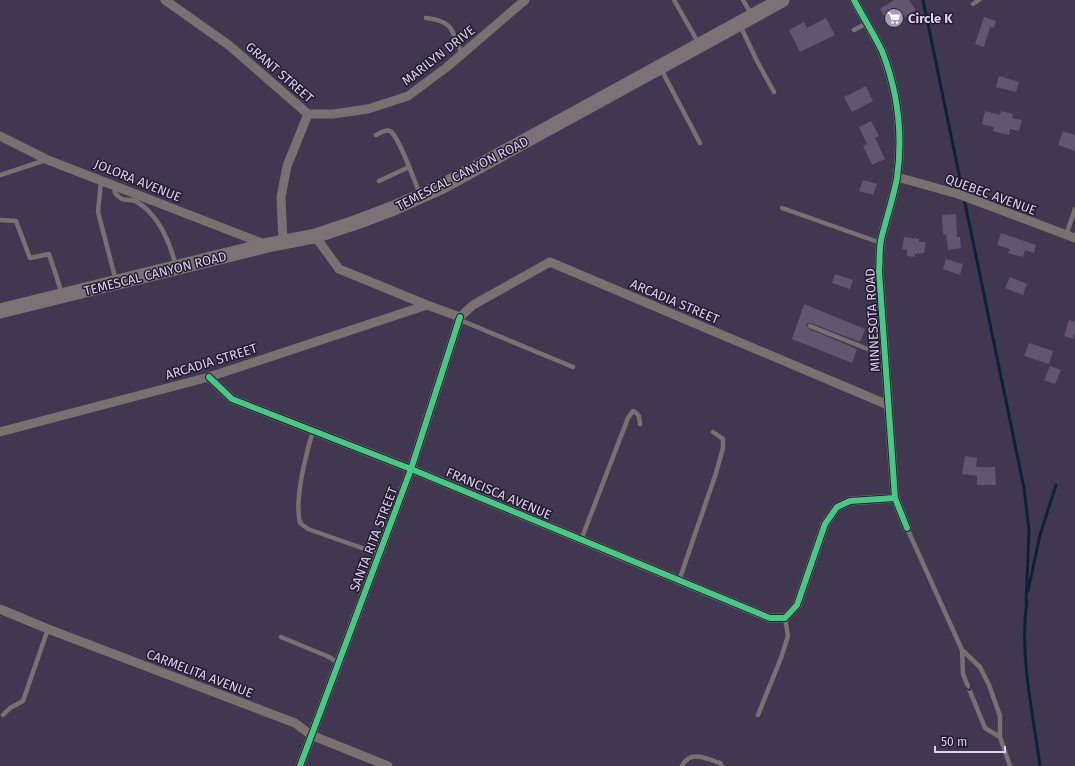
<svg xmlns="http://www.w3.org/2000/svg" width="1075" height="766" font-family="'Fira Sans',sans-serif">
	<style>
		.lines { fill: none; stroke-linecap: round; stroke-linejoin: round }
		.stream { stroke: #0a2337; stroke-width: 3 }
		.building { fill: #615570 }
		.lane { stroke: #797170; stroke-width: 4.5 }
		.street { stroke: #797170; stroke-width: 9 }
		.primary { stroke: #7c7276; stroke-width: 15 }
		.cycleway-casing { stroke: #231a30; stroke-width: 8 }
		.cycleway { stroke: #46c982; stroke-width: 6 }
		.oneway { stroke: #383040 }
		.labels { text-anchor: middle; stroke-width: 3; stroke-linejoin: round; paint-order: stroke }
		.poi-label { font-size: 13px; font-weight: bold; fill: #dcd1ef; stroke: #231a30; text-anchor: start }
		.street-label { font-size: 13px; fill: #dcd1ef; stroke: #231a30 }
	</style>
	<rect width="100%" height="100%" fill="#423751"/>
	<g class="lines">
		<!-- stream -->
		<path class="stream" d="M 923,0 L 1024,488 L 1029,530 L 1026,603
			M 1028,591 L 1040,535 L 1056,485
			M 1027,601 C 1019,655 1033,713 1040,766"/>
	</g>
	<!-- building -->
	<path class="building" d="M 894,0 L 909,0 L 916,10 L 890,26 L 880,9 Z
		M 984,17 L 996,21 L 994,28 L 990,27 L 984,47 L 975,44 Z
		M 826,18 L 835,35 L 800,52 L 789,30 L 804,22 L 807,28 Z
		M 999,76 L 1019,82 L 1016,92 L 996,87 Z
		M 866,86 L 873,101 L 852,112 L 844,97 Z
		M 985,111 L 1000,115 L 1001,111 L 1013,114 L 1012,118 L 1022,120 L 1019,131 L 1010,129 L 1009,135 L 993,131 L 994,127 L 982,124 Z
		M 871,121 L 879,136 L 875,138 L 885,159 L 872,165 L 863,146 L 867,144 L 859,127 Z
		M 1063,131 L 1075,135 L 1075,151 L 1058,145 Z
		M 863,180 L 877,184 L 873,195 L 859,191 Z
		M 956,214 L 957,237 L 960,237 L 961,248 L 948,250 L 946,234 L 943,235 L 942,215 Z
		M 1001,233 L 1036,245 L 1034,253 L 1025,250 L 1023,257 L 1008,253 L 1010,249 L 997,245 Z
		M 904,237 L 919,239 L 919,242 L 926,242 L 924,253 L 915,254 L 915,257 L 907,256 L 907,250 L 902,249 Z
		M 946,259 L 963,264 L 960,275 L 943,269 Z
		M 835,274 L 853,280 L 850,289 L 832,283 Z
		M 1010,277 L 1027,284 L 1023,295 L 1005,288 Z
		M 804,304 L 865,329 L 860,342 L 811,323 L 808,323 L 806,325 L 809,329 L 857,349 L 852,363 L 792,339 Z
		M 1069,320 L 1075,322 L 1075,332 L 1073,339 L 1064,336 Z
		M 1029,343 L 1053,351 L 1049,364 L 1024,356 Z
		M 1050,366 L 1061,370 L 1055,384 L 1044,380 Z
		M 965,456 L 977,458 L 976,467 L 995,467 L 996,485 L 977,485 L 977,476 L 962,474 Z"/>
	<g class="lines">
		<!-- lane -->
		<path class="lane" d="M 674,0 L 699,44
			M 743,0 L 751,14
			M 973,4 L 979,0
			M 426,18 C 454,21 452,31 462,54
			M 740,25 L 757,61 L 774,92
			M 854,30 L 867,23
			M 661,69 L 700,143
			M 376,135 C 380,133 386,129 390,131 C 399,136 415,183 420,194
			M 0,175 L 46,160
			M 101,181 L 98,212 L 116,281
			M 379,181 L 409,167
			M 114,186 L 115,193 C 117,195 120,198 122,199 C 127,201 133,199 137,202 C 159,215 170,243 176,266
			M 782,208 L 881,243
			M 0,220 L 16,221 L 30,258 L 49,254 L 62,294
			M 1066,235 L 1075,209
			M 460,320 L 573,367
			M 810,326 L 870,350 L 884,352
			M 313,431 C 306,454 294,500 300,523 L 308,529 L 379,554
			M 907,528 L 962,650 L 963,674 L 985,728 L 1000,737
			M 581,540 L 628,418 L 633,411 L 635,412 L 639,416 L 640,424
			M 679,581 L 716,473 L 723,448 L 723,439 L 713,432
			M 281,637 L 327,656 L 339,663
			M 962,650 L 980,667 L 989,685 L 1000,716 L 1000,737 L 1010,766
			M 3,715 L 10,708 L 23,701 L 48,629
			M 758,715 L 781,658 L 788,636 L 785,618
			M 682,766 C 690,749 708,759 720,763 L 722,766"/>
		<!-- street -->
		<path class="street" d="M 165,0 L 230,46 L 308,114
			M 854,0 C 863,17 874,34 882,51 C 898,92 903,135 897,178 C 893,199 886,219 881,240 C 879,250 880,261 879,271 L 895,498 L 907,528
			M 308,114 L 333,114 L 368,109 L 408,96 L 447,67 L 525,0
			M 0,136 L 48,160 L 267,245
			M 897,177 L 958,194 L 1075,238
			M 315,236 L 339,269 L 427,305 L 460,317
			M 283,242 L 281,197 L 287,166 L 308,114
			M 460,317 L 473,305 L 550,262 L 888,405
			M 209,377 L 232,399 L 411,469 L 770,618 L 785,618 L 797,605 L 825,524 L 837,507 L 850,501 L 895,498
			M 0,432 L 209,377 L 427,305
			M 0,609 L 48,629 L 295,723 L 311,735 L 388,766
			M 300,766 L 411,469 L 460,317"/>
		<!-- primary -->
		<path class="primary" d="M 0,311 L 268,245 L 315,236 L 357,222 L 394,208 L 441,187 L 782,0"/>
		<!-- cycleway casing -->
		<g class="cycleway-casing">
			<path id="cycleway" d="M 854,0 C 863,17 874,34 882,51 C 898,92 903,135 897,178 C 893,199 886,219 881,240 C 879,250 880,261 879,271 L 895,498 L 907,528
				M 209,377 L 232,399 L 411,469 L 770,618 L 785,618 L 797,605 L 825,524 L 837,507 L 850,501 L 895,498
				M 300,766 L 411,469 L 460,317"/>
		</g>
		<!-- cycleway -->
		<use href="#cycleway" class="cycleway"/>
	</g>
	<!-- one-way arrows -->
	<defs><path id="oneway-chevron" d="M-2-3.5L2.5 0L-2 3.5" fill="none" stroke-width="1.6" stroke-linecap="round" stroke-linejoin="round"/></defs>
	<use class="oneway" href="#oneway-chevron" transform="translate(969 688) rotate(70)"/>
	<!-- icons -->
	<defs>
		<g id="supermarket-disc" transform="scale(1)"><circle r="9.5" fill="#a69bb8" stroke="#231a30"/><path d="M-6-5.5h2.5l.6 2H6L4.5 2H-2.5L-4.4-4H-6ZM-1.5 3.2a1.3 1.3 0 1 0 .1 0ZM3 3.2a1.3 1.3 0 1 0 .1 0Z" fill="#fff"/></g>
	</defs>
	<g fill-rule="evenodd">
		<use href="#supermarket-disc" x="894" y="18"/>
	</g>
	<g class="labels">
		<!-- poi labels -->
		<g class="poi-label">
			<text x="908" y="23">Circle K</text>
		</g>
		<!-- street labels -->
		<g class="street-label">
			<text transform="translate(438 55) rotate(-38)" y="5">MARILYN DRIVE</text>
			<text transform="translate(280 72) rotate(41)" y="5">GRANT STREET</text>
			<text transform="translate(462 173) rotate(-27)" y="5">TEMESCAL CANYON ROAD</text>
			<text transform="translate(138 180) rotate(22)" y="5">JOLORA AVENUE</text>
			<text transform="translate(991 194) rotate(20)" y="5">QUEBEC AVENUE</text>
			<text transform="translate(155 273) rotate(-14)" y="5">TEMESCAL CANYON ROAD</text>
			<text transform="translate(675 301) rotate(23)" y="5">ARCADIA STREET</text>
			<text transform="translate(872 320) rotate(-93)" y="5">MINNESOTA ROAD</text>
			<text transform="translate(211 361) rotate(-17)" y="5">ARCADIA STREET</text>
			<text transform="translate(499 493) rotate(23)" y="5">FRANCISCA AVENUE</text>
			<text transform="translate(373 539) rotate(-69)" y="5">SANTA RITA STREET</text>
			<text transform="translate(200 673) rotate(21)" y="5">CARMELITA AVENUE</text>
		</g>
	</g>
	<!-- scale -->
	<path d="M935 746v6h70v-6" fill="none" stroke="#dcd1ef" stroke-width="2"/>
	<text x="941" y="746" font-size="12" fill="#dcd1ef" stroke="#231a30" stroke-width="3" paint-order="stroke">50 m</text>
</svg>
